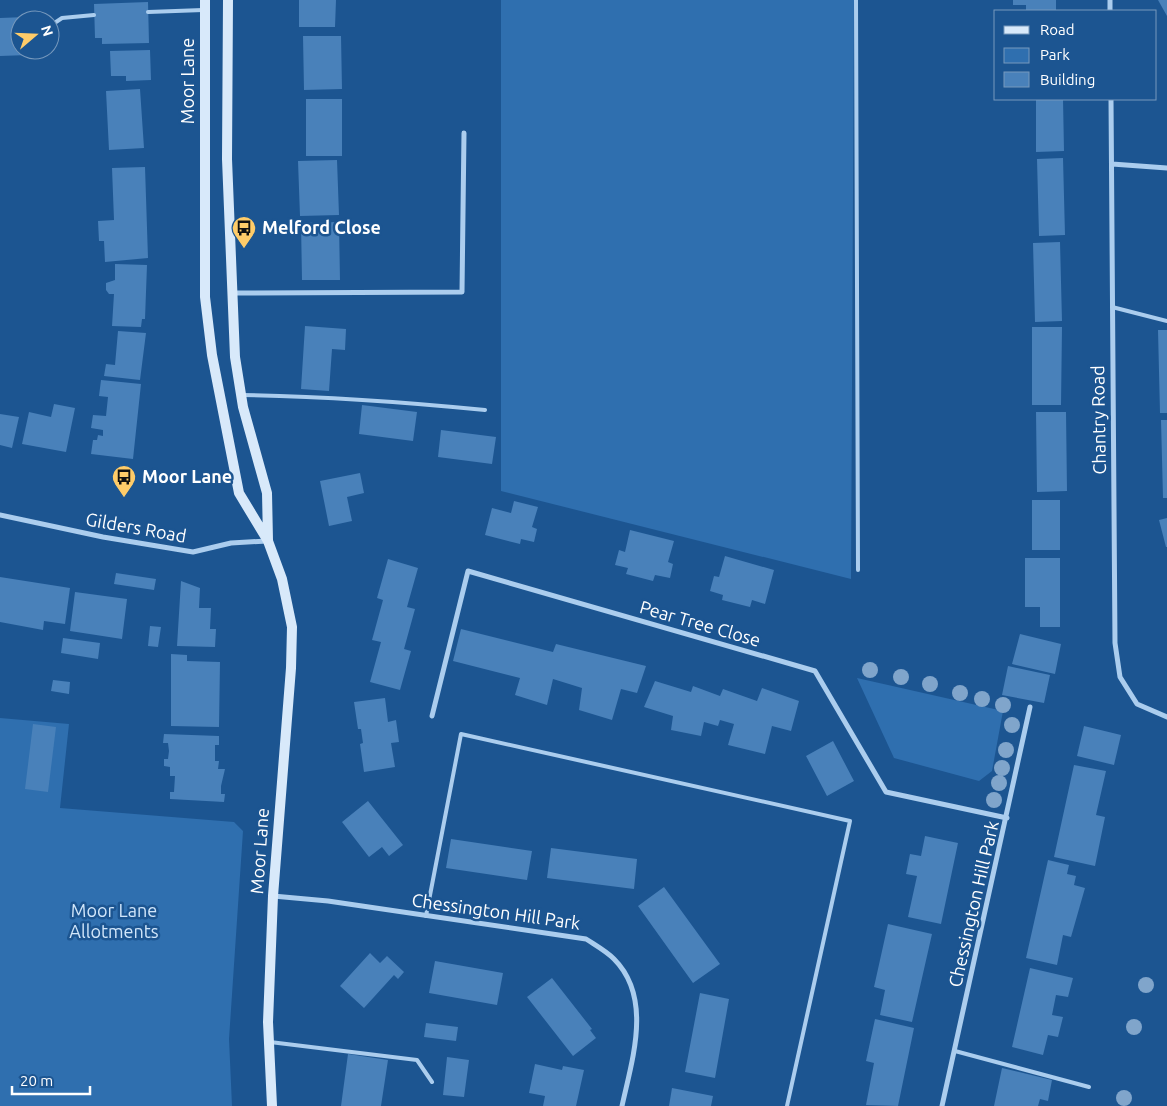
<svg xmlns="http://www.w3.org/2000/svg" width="1167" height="1106" font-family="Ubuntu,sans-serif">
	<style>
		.green { fill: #2f6faf }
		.building { fill: #4981ba }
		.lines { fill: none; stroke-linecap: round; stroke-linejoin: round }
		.lane { stroke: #abcdee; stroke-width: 4 }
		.street { stroke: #abcdee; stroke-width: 5 }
		.secondary { stroke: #d8e9fa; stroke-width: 10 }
		.tree { fill: #80a5cb }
		.labels { text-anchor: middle; stroke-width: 5; stroke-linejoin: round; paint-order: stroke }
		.street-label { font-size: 18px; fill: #fff; stroke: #1c5591 }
		.poi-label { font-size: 18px; font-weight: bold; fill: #fff; stroke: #1c5591; text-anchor: start }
		.park-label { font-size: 18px; fill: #d1e6fa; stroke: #1c5591 }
	</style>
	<rect width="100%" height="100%" fill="#1c5591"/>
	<!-- green -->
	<path class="green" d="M 501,0 L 854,0 L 851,579 L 501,491 Z
		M 857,678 L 1003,711 L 992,771 L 979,781 L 894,758 Z
		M 0,718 L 69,724 L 60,808 L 234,822 L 243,831 L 229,1039 L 232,1106 L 0,1106 Z"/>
	<!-- building -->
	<path class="building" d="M 299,0 L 336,0 L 335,27 L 299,27 Z
		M 1013,0 L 1056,0 L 1056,11 L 1026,11 L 1026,5 L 1013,5 Z
		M 1158,0 L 1167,0 L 1167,16 Z
		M 148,2 L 149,43 L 102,44 L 102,38 L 95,38 L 94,4 Z
		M 26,17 L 26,20 L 20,20 L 20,50 L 28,50 L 28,55 L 0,56 L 0,18 Z
		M 303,36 L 341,36 L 342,89 L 304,90 Z
		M 150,50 L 151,80 L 126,81 L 126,76 L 111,76 L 110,51 Z
		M 140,89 L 144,148 L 109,150 L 106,91 Z
		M 306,99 L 342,99 L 342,156 L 306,156 Z
		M 1036,99 L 1063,99 L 1064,151 L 1036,152 Z
		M 1063,158 L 1065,235 L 1039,236 L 1037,159 Z
		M 337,160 L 339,215 L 300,216 L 298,161 Z
		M 145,167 L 148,258 L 105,262 L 104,241 L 99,241 L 98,221 L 114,220 L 112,168 Z
		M 339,222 L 340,280 L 302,280 L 301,223 Z
		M 1060,242 L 1062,321 L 1035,322 L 1033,243 Z
		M 115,264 L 147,265 L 145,319 L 142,319 L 141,327 L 112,326 L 114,294 L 109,294 L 106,290 L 106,283 L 115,280 Z
		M 305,326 L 346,329 L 345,350 L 332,349 L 329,391 L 301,389 Z
		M 1032,327 L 1062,327 L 1061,405 L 1032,405 Z
		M 1158,330 L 1167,330 L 1167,413 L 1160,413 Z
		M 118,331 L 146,333 L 140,380 L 104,376 L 106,364 L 115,365 Z
		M 101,380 L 141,384 L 133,459 L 91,454 L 93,440 L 97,440 L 98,435 L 103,436 L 103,430 L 91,428 L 93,415 L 106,416 L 108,397 L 99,396 Z
		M 54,404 L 75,408 L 66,452 L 22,444 L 29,412 L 51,417 Z
		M 362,405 L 417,412 L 413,441 L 359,434 Z
		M 1036,412 L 1066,412 L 1067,491 L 1037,492 Z
		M 0,414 L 19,417 L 12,448 L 0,445 Z
		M 1161,420 L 1167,420 L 1167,498 L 1163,498 Z
		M 441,430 L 496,437 L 492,464 L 438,457 Z
		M 360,473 L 364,493 L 347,497 L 352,521 L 329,526 L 320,481 Z
		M 1032,500 L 1060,500 L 1060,550 L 1032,550 Z
		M 514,501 L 538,507 L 532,527 L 537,529 L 534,542 L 521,539 L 520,544 L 485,535 L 492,508 L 511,513 Z
		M 1167,518 L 1167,547 L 1166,547 L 1159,520 Z
		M 630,530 L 674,541 L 668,562 L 673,564 L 670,578 L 655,575 L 653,581 L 626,574 L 628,568 L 615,565 L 619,550 L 625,552 Z
		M 725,556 L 774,570 L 765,604 L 752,600 L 750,607 L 722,600 L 723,595 L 710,591 L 714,576 L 719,577 Z
		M 1025,558 L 1060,558 L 1060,627 L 1040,627 L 1040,607 L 1025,607 Z
		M 388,559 L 418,568 L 407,607 L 415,609 L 404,649 L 411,651 L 400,690 L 370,682 L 381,642 L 372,640 L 383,600 L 377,598 Z
		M 116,573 L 156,579 L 154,590 L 114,584 Z
		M 0,577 L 70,588 L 65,624 L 44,621 L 43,630 L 0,622 Z
		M 181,581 L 200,588 L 199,608 L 211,608 L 210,629 L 216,629 L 215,647 L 177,646 Z
		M 75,592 L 127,599 L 122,639 L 70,631 Z
		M 150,626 L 161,627 L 158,647 L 148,646 Z
		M 461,629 L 553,652 L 556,644 L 646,666 L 637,693 L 621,689 L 612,720 L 579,710 L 582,688 L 553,679 L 547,705 L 515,695 L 520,678 L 453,661 Z
		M 1020,634 L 1061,644 L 1055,674 L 1012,664 Z
		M 63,638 L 100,643 L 98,659 L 61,653 Z
		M 171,654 L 187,655 L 187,661 L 220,662 L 219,727 L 171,726 Z
		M 1008,666 L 1050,675 L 1044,703 L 1002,695 Z
		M 53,680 L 70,682 L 69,694 L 51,691 Z
		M 655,681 L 691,692 L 693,686 L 720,696 L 723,689 L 757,701 L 762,688 L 799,701 L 791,731 L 772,726 L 765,754 L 728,745 L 734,724 L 720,720 L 718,726 L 704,722 L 701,736 L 671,730 L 673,716 L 644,707 Z
		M 385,698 L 388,722 L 396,720 L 399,742 L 391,743 L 395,767 L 364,772 L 360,744 L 363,743 L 361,729 L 358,729 L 354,702 Z
		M 33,724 L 56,727 L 48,792 L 25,789 Z
		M 1084,726 L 1121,735 L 1114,765 L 1077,756 Z
		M 164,734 L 219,736 L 219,745 L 215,745 L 215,761 L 219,761 L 218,769 L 225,769 L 221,786 L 221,794 L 225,794 L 224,802 L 170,799 L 170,792 L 174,792 L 175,776 L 170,776 L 170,767 L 164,766 L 164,759 L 168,759 L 169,751 L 168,743 L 163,743 Z
		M 833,741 L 854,781 L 827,796 L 806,756 Z
		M 1074,765 L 1106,771 L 1096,815 L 1105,817 L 1095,866 L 1054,857 Z
		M 368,801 L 403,845 L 389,856 L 382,847 L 369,857 L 342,822 Z
		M 925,836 L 958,843 L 941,924 L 908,917 L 917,876 L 906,874 L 910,854 L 921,856 Z
		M 451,839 L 532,851 L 527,880 L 446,868 Z
		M 551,848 L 637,859 L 634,889 L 547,878 Z
		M 1048,860 L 1069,865 L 1067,874 L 1076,876 L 1074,885 L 1085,888 L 1071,937 L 1063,935 L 1057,965 L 1026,958 Z
		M 664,887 L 720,964 L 693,983 L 638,906 Z
		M 888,924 L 932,934 L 912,1022 L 880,1015 L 885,990 L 874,987 Z
		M 370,953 L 380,963 L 387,956 L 404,972 L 398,979 L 394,975 L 364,1008 L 340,986 Z
		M 435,961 L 503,973 L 497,1005 L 429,993 Z
		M 1030,968 L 1073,978 L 1068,997 L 1056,995 L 1052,1015 L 1063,1017 L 1058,1037 L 1048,1035 L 1043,1055 L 1012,1047 Z
		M 552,978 L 592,1029 L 590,1030 L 596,1038 L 573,1056 L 527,997 Z
		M 700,993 L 729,999 L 715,1078 L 685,1072 Z
		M 875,1019 L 914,1028 L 898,1106 L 866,1105 L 874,1063 L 866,1061 Z
		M 426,1023 L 458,1027 L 456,1041 L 424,1037 Z
		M 348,1054 L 388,1060 L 381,1106 L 341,1106 Z
		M 447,1057 L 469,1060 L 464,1097 L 443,1095 Z
		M 535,1064 L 562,1070 L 563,1066 L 584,1070 L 576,1106 L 543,1106 L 545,1096 L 529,1093 Z
		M 1002,1068 L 1052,1080 L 1048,1101 L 1040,1099 L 1038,1106 L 994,1106 Z
		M 672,1088 L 713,1096 L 711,1106 L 669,1106 Z"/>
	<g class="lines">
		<!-- lane -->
		<path class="lane" d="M 856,0 L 858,570
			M 148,12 L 203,10
			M 50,26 L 62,18 L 94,15
			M 1112,307 L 1167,321
			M 241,395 C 323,396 404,402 485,410
			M 426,916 L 461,734 L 850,821 L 787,1106
			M 270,1042 L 417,1060 L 432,1082
			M 955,1051 L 1089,1087"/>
		<!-- street -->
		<path class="street" d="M 1110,0 L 1110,11
			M 1111,99 L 1115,643 L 1120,677 L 1137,704 L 1167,717
			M 1112,164 L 1167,168
			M 233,293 L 462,292 L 464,133
			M 0,515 L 103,537 L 193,552 L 231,543 L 267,541
			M 432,716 L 468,571 L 815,671 L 886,792 L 1007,818
			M 273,896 L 328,901 L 586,939 C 595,945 606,951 614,959 C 653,998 632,1060 622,1106
			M 942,1106 L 1030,707"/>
		<!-- secondary -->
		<path class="secondary" d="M 205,0 L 205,297 L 212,355 L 239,493 L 268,541 L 282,579 L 292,627 L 291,668 L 273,896 L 268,1022 L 272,1106
			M 228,0 L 227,159 L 235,357 L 243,407 L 267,493 L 268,540"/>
	</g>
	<!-- trees -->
	<g class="tree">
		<circle cx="870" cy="670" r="8"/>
		<circle cx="901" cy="677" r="8"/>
		<circle cx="930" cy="684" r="8"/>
		<circle cx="960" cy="693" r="8"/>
		<circle cx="982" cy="699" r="8"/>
		<circle cx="1003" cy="705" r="8"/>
		<circle cx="1012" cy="725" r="8"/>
		<circle cx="1006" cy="750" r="8"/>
		<circle cx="1002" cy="768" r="8"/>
		<circle cx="999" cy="783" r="8"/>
		<circle cx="994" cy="800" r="8"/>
		<circle cx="1146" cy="985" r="8"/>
		<circle cx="1134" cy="1027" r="8"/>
		<circle cx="1124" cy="1098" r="8"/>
	</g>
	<!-- icons -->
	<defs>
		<g id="bus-pin" transform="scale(1.25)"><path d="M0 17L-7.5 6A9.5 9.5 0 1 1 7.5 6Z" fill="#ffcc69" stroke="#1c5591"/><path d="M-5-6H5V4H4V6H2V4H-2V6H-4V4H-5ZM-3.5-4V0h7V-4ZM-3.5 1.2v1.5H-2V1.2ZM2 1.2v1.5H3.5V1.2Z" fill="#111"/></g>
	</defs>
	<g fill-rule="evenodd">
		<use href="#bus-pin" x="244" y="228"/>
		<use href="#bus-pin" x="124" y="477"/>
	</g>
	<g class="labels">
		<!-- street labels -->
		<g class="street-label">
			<text transform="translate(188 81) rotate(-90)" y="6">Moor Lane</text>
			<text transform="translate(1099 420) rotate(-91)" y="6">Chantry Road</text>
			<text transform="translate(136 528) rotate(10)" y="6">Gilders Road</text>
			<text transform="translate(700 624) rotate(16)" y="6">Pear Tree Close</text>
			<text transform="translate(260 851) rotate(-86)" y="6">Moor Lane</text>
			<text transform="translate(974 904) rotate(-77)" y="6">Chessington Hill Park</text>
			<text transform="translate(496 912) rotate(8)" y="6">Chessington Hill Park</text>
		</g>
		<!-- poi labels -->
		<g class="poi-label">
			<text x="262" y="234">Melford Close</text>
			<text x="142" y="483">Moor Lane</text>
		</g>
		<!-- park labels -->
		<g class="park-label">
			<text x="114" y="917">Moor Lane<tspan x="114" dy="21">Allotments</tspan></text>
		</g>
	</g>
	<!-- legend -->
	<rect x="994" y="10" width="162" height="90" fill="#1c5591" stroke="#7799bd"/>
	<rect x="1004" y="26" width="25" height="8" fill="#d8e9fa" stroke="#7799bd"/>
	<text x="1040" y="35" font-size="15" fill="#ffffff">Road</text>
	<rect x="1004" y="48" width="25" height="15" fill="#2f6faf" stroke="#7799bd"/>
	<text x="1040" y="60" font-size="15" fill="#ffffff">Park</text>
	<rect x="1004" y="72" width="25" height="15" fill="#4981ba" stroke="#7799bd"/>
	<text x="1040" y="85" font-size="15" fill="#ffffff">Building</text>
	<!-- north arrow -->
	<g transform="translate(35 35) rotate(71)"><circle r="24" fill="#1c5591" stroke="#7799bd"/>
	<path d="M0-4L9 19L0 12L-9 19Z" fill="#ffcc69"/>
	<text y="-8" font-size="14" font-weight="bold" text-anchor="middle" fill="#ffffff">N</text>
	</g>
	<!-- scale -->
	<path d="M12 1086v8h78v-8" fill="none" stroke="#ffffff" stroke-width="2.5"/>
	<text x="20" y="1086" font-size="15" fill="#ffffff" stroke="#1c5591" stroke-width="4" paint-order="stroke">20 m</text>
</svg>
